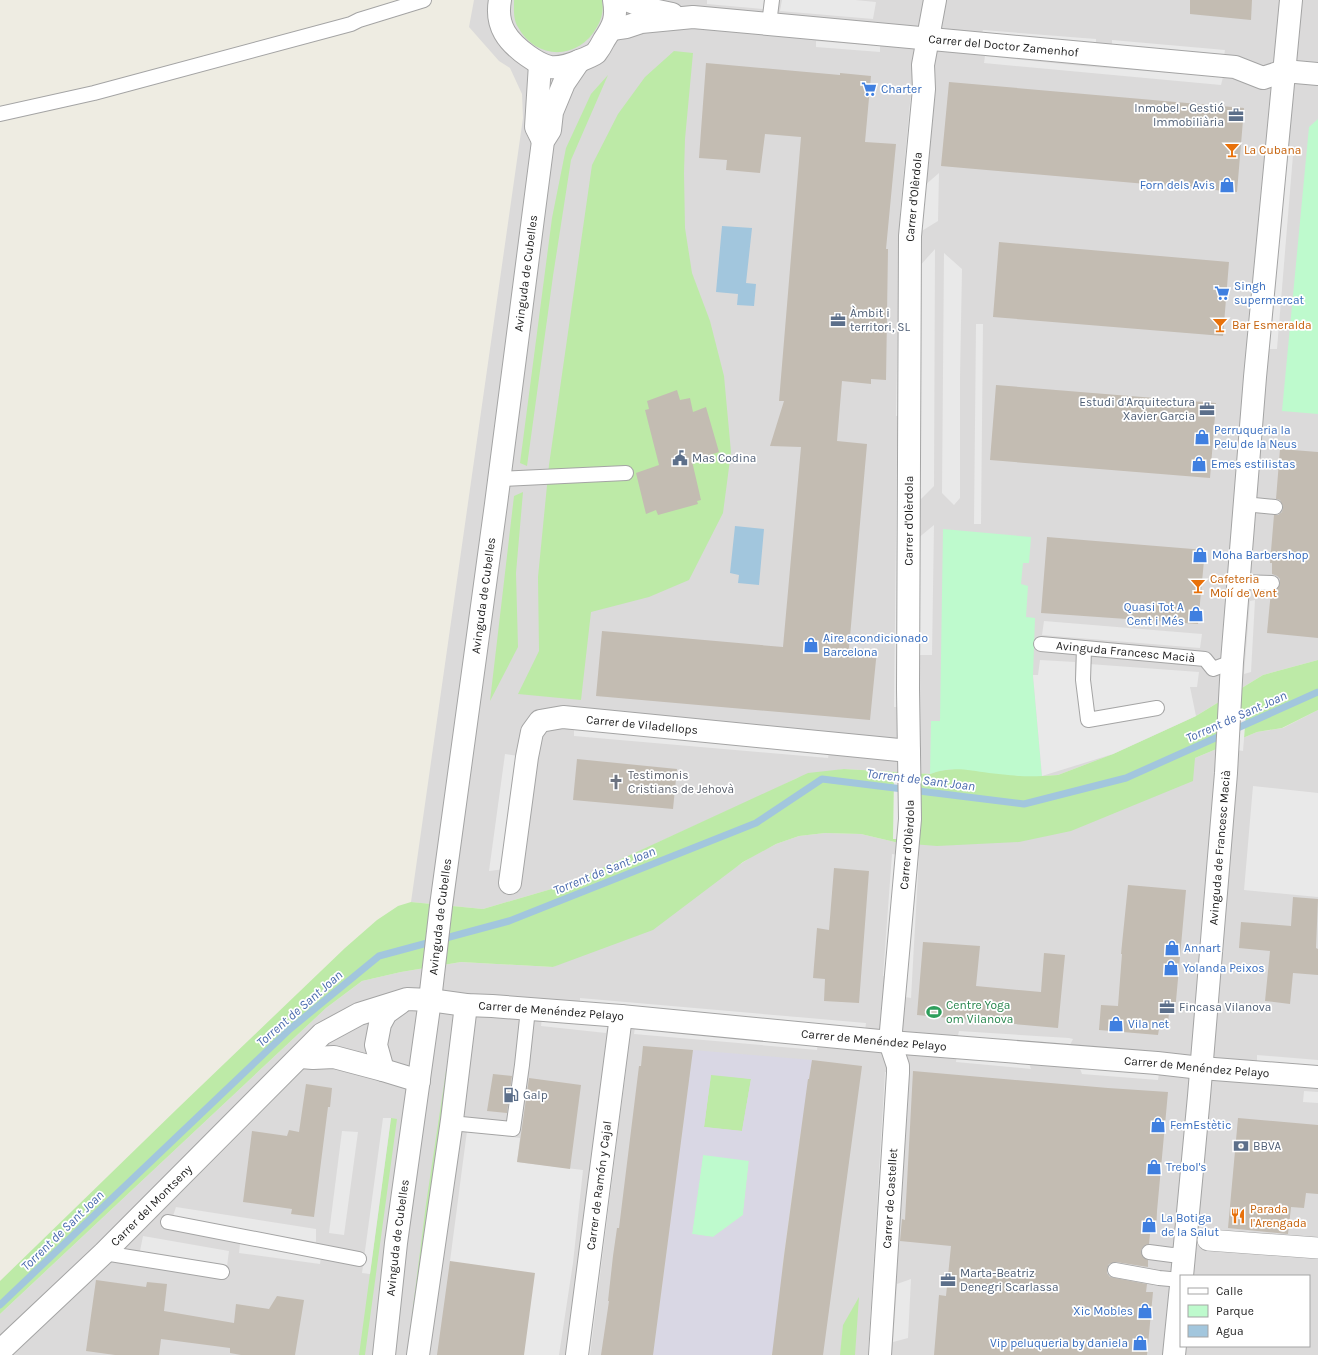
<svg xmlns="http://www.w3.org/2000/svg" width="1318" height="1355" font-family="Karla,sans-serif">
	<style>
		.residential { fill: #dbdada; fill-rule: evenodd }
		.grass { fill: #bdeaa7 }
		.park { fill: #befacd }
		.parking { fill: #e9e9e9 }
		.plaza { fill: #d9d7e4; fill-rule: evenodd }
		.water { fill: #a2c6dd }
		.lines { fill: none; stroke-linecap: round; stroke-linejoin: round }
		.stream { stroke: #a2c6dd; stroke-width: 7 }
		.building { fill: #c3bcb2 }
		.service-casing { stroke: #a4a4a4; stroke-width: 16 }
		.pedestrian-casing { stroke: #a4a4a4; stroke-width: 22 }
		.minor-casing { stroke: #a4a4a4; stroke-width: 24 }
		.tertiary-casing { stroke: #a4a4a4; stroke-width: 24 }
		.service { stroke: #fff; stroke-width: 14 }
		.pedestrian { stroke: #fff; stroke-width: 21 }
		.minor { stroke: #fff; stroke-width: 22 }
		.tertiary { stroke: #fff; stroke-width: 22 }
		.labels { text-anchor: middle; stroke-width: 3.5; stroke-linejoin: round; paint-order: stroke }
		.street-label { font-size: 12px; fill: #1d1d1d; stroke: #fff }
		.shop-label { font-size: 12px; fill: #366cbe; stroke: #fff; text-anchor: start }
		.service-label { font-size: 12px; fill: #4e5e75; stroke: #fff; text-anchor: start }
		.food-label { font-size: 12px; fill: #c56008; stroke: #fff; text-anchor: start }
		.worship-label { font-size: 12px; fill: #5b616d; stroke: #fff; text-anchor: start }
		.leisure-label { font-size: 12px; fill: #27864d; stroke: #fff; text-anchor: start }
		.water-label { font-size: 13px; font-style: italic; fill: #496aad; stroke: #fff }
	</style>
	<rect width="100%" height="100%" fill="#eeece2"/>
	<!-- residential -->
	<path class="residential" d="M 474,0 L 1318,0 L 1318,660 L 1263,675 L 1196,716 L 1113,754 L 1058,775 L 1042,776 L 987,772 L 962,768 L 930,774 L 844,769 L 797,778 L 775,789 L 565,885 L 483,909 L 411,902 L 523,118 L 522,94 L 510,68 L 499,61 L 469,27 Z
		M 1318,710 L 1318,1355 L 0,1355 L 0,1314 L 326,1008 L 362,981 L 401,972 L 461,962 L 553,967 L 731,870 L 753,856 L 776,844 L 799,836 L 825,833 L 861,834 L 899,843 L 1195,758 L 1257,732 L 1283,728 ZM 1181,1276 L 1309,1276 L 1309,1346 L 1181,1346 Z"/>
	<!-- grass -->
	<path class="grass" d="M 514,0 L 602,0 C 604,9 602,19 597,27 C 579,60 536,61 518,27 C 513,19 514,9 514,0 Z
		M 674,51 L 693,53 L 685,139 L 684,173 L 685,228 L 692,273 L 710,321 L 724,376 L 731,452 L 723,513 L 689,580 L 649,597 L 591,612 L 581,700 L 518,694 L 539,651 L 538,577 L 549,465 L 592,165 L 618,114 L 645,77 Z
		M 608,75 L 571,160 L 553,276 L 527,466 L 520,463 L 552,218 L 566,148 L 591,94 Z
		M 523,492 L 516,573 L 518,647 L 490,701 L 514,496 Z
		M 1318,660 L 1318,710 L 1282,728 L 1257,732 L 1195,758 L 1193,781 L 1071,831 L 1019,842 L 937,846 L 899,843 L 861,834 L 825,833 L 799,836 L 776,844 L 743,862 L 653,930 L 553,967 L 461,962 L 401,972 L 362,981 L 326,1008 L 0,1314 L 0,1281 L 178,1108 L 345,948 L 377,920 L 398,906 L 411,902 L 483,909 L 565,885 L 808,773 L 844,769 L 930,774 L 938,771 L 962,768 L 1022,776 L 1042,776 L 1058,775 L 1113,754 L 1196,716 L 1263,675 Z
		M 446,1071 L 450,1072 L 410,1355 L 407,1355 L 426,1204 Z
		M 711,1074 L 751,1079 L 742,1131 L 704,1127 Z
		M 391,1118 L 397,1119 L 365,1355 L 359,1355 Z
		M 859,1297 L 855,1355 L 840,1355 L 843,1325 Z"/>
	<!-- park -->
	<path class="park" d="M 1318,119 L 1318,414 L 1282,411 L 1309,127 Z
		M 943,529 L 1031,537 L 1029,563 L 1023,563 L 1021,584 L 1028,586 L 1026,617 L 1035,618 L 1033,675 L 1042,776 C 1024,777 1006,775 989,773 C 967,770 952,766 930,774 L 931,721 L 940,721 Z
		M 703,1154 L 749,1160 L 743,1215 L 713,1237 L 692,1234 Z"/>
	<!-- parking -->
	<path class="parking" d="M 707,0 L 764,0 L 763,9 L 707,4 Z
		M 782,0 L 855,0 L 876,2 L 873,19 L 780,11 Z
		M 983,30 L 1096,39 L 1096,46 L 981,36 Z
		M 1112,40 L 1225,50 L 1224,56 L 1112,47 Z
		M 816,41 L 880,46 L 880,52 L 816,47 Z
		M 985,56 L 1083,66 L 1223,77 L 1221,85 L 984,63 Z
		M 911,92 L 917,93 L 903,416 L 896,416 L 900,212 Z
		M 1286,155 L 1293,155 L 1277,349 L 1269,349 Z
		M 939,173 L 938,221 L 920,232 L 924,186 Z
		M 935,249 L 934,486 L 916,504 L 918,268 Z
		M 944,253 L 962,269 L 960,377 L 960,498 L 954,505 L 942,493 Z
		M 976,324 L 983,324 L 981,524 L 974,524 Z
		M 897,446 L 902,446 L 900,707 L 894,707 Z
		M 934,525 L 932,655 L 919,655 L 917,539 Z
		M 1255,600 L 1251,672 L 1244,674 L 1250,601 Z
		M 1044,621 L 1202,634 L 1200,648 L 1042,635 Z
		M 1040,660 L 1075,662 L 1075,679 L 1089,680 L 1089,664 L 1199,672 L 1197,687 L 1190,687 L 1196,716 L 1113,754 L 1042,776 L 1033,675 L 1038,675 Z
		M 1240,714 L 1246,714 L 1243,751 L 1237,750 Z
		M 574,729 L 829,752 L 828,758 L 574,736 Z
		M 505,754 L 519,756 L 505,869 L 489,871 Z
		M 894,777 L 902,778 L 900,839 L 893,839 Z
		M 1253,786 L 1318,793 L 1318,897 L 1244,890 Z
		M 892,854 L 899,855 L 891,977 L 883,976 Z
		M 913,855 L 919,856 L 911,998 L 905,997 Z
		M 580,998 L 866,1023 L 865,1032 L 580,1005 Z
		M 542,1017 L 608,1024 L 606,1033 L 541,1026 Z
		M 635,1027 L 818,1042 L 817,1050 L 634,1034 Z
		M 959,1031 L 1069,1038 L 1073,1039 L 1069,1047 L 957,1040 Z
		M 957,1054 L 1029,1063 L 1031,1069 L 956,1062 Z
		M 1257,1055 L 1318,1060 L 1318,1069 L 1257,1065 Z
		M 1079,1066 L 1159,1073 L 1158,1080 L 1082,1074 Z
		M 620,1068 L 626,1069 L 590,1355 L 582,1355 Z
		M 885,1072 L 892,1073 L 874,1355 L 868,1355 Z
		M 1304,1091 L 1318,1092 L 1318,1103 L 1303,1102 Z
		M 383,1118 L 391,1118 L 370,1274 L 362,1273 Z
		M 342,1131 L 358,1132 L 344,1235 L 329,1233 Z
		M 467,1131 L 520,1138 L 517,1162 L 583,1170 L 573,1263 L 559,1355 L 524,1355 L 450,1261 Z
		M 176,1207 L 316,1229 L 316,1242 L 172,1219 Z
		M 143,1236 L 229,1251 L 227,1266 L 140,1251 Z
		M 240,1244 L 321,1257 L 320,1264 L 239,1253 Z
		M 911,1279 L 908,1338 L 893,1342 L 897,1284 Z"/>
	<!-- plaza -->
	<path class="plaza" d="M 693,1050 L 812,1060 L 809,1079 L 808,1080 L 802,1134 L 800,1134 L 782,1268 L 785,1269 L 773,1352 L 772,1352 L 771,1355 L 653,1355 ZM 711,1075 L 751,1079 L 742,1131 L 704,1127 ZM 703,1155 L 749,1161 L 743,1215 L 713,1237 L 692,1234 Z"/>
	<!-- water -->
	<path class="water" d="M 722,226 L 752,228 L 746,283 L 756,284 L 754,306 L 737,305 L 738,294 L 716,292 Z
		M 735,526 L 764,529 L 759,585 L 738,583 L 739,575 L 730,573 Z"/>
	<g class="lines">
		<!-- stream -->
		<path class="stream" d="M 0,1305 L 290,1029 L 379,956 L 509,921 L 756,823 L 822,779 L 1024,804 L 1126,778 L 1318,692"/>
	</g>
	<!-- building -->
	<path class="building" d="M 1190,0 L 1252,0 L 1251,20 L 1190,14 Z
		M 706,63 L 840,75 L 840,73 L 871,76 L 865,142 L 896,144 L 886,249 L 888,249 L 886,380 L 871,379 L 871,384 L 842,381 L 837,441 L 867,444 L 849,648 L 877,650 L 870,720 L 596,696 L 602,631 L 783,647 L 801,447 L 770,446 L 784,401 L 779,401 L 801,137 L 765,134 L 760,173 L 726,170 L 727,160 L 699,158 Z
		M 949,82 L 1244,108 L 1237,192 L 941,166 Z
		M 999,242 L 1229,262 L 1223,336 L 993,317 Z
		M 996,385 L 1216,403 L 1210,478 L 990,460 Z
		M 677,390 L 680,400 L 690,398 L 693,412 L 706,407 L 719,452 L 692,461 L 701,500 L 697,501 L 698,504 L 658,515 L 656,510 L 646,514 L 636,473 L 659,465 L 645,410 L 649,409 L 647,401 Z
		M 1280,449 L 1318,452 L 1318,638 L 1267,633 L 1271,591 L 1276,590 L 1280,584 L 1280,579 L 1277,576 L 1272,574 L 1272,563 L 1270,563 L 1274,515 L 1278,515 L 1282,512 L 1283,507 L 1280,500 L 1276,499 Z
		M 1047,537 L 1205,550 L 1198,624 L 1041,613 Z
		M 577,759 L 677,769 L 673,809 L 573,800 Z
		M 834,868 L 869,871 L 859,1003 L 824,1001 L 825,979 L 813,978 L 817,928 L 829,930 Z
		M 1128,885 L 1186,890 L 1175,1012 L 1169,1012 L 1168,1024 L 1160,1023 L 1158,1035 L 1099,1030 L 1101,1005 L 1118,1006 L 1122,954 L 1121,954 Z
		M 1293,897 L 1318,899 L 1316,948 L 1318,949 L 1318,975 L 1293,973 L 1290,1004 L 1265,1001 L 1270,951 L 1239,948 L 1241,922 L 1291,926 Z
		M 923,942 L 980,946 L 976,986 L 1041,992 L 1044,953 L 1065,955 L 1058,1028 L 917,1015 Z
		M 643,1046 L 693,1050 L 653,1355 L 601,1355 L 609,1301 L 608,1301 L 613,1256 L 617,1228 L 619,1228 L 639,1066 L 641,1066 Z
		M 812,1060 L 862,1066 L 823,1355 L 772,1355 L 784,1256 L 808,1079 L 809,1079 Z
		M 913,1071 L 1108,1088 L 1168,1092 L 1157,1211 L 1156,1234 L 1150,1234 L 1149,1244 L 1143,1247 L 1141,1251 L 1144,1258 L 1148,1260 L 1148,1267 L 1116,1262 L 1109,1264 L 1107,1269 L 1107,1273 L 1110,1277 L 1147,1284 L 1146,1292 L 1153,1292 L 1147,1355 L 934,1355 L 939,1295 L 946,1296 L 951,1246 L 900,1241 L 902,1219 L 905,1220 Z
		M 493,1074 L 512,1076 L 507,1113 L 487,1111 Z
		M 529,1078 L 581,1085 L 570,1169 L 517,1162 Z
		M 306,1084 L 332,1088 L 330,1107 L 328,1107 L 314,1217 L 291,1214 L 292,1209 L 243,1202 L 252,1131 L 287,1136 L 289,1130 L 299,1132 Z
		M 1238,1118 L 1318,1125 L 1318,1194 L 1306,1193 L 1304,1208 L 1291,1207 L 1288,1234 L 1228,1228 Z
		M 450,1261 L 535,1273 L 524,1355 L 437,1355 Z
		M 96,1280 L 146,1287 L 147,1282 L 167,1284 L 164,1311 L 234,1323 L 236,1304 L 269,1309 L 277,1296 L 304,1300 L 295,1355 L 241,1355 L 230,1353 L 230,1348 L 161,1339 L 159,1355 L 115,1355 L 86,1351 Z"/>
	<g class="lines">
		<!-- service casing -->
		<g class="service-casing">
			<g id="service">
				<path d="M 769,24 L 772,0"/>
				<path d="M 0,114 L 94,93 L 351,24 L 359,20 L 424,0"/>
				<path d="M 500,479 L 626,473"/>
				<path d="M 1244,504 L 1275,507"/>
				<path d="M 1238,582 L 1272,583"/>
				<path id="s1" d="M 1041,644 L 1205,659 L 1213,669 L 1232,662"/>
				<path d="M 1084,648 L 1083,680 L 1088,720 L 1157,708"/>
				<path d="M 451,1123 L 513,1129 L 522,1065 L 528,1009"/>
				<path d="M 168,1222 L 359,1259"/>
				<path d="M 1149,1252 L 1172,1255 L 1184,1254"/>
				<path d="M 104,1253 L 222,1272"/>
				<path d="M 1115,1270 L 1159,1278 L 1181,1280"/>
			</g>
		</g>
		<!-- pedestrian casing -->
		<g class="pedestrian-casing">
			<path id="pedestrian" d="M 1208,1240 L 1318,1248"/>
		</g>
		<!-- minor casing -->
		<g class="minor-casing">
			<g id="minor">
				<path id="s2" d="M 510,883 L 527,757 L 532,732 L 540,721 L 563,717 L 909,751"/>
				<path d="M 301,1057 L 313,1058 L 334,1057 L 383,1070 L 419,1081"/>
				<path d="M 383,1070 L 376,1045 L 380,1024 L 386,1013 L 400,1003"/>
				<path id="s3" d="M 1182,1276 L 1199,1096 L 1226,773 L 1232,662 L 1255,377 L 1291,0"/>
				<path id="s4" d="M 0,1351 L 104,1253 L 322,1034 L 359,1014 L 407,999 L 430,1000 L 466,1005 L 492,1006 L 621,1016 L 890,1042 L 1157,1063 L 1201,1068 L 1318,1077"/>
				<path d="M 418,1355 L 452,1120 L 466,1005"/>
				<path id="s5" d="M 577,1355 L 621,1016"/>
				<path id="s6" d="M 880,1355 L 898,1073 L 898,1066 L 890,1042 L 910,819 L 908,689 L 910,236 L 924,89 L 923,65 L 935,0"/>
				<path d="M 1174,1355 L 1181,1286"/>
			</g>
		</g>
		<!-- tertiary casing -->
		<g class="tertiary-casing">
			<g id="tertiary">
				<path d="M 500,0 C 495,26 508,42 528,56 C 535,61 541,65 550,67 C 560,68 570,65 579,61 C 584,59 592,56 596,53 C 599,49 602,44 604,40 C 614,25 617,18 614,0"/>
				<path d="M 626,0 L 653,10 L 672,14"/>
				<path id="s7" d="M 612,29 L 626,27 L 641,22 L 693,17 L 1235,67 L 1263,78 L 1284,71 L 1318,74"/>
				<path d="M 540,64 L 536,127 L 543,141"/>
				<path id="s8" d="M 384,1355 L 396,1243 L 430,1000 L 441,906 L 496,504 L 543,141 L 550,130 L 552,112 L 564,83 L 579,61"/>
			</g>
		</g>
		<!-- service -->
		<use href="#service" class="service"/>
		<!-- pedestrian -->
		<use href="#pedestrian" class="pedestrian"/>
		<!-- minor -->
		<use href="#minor" class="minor"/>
		<!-- tertiary -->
		<use href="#tertiary" class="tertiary"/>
	</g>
	<!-- icons -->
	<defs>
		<g id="supermarket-bare" transform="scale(1.2)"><path d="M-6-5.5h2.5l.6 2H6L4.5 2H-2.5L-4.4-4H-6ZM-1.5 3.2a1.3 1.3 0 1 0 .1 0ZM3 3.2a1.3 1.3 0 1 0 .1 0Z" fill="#3f7fe0" stroke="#fff" stroke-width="2.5" paint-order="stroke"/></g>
		<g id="office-bare" transform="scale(1.2)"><path d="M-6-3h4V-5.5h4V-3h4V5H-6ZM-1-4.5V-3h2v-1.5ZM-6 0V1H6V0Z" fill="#5c6f8a" stroke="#fff" stroke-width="2.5" paint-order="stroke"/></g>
		<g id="bar-bare" transform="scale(1.2)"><path d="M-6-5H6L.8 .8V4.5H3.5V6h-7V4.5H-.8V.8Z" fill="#e8710a" stroke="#fff" stroke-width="2.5" paint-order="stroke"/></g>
		<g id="shop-bare" transform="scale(1.2)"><path d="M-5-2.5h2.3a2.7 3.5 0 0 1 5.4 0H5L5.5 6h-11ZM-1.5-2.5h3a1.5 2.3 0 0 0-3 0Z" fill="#3f7fe0" stroke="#fff" stroke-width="2.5" paint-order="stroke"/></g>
		<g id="civic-bare" transform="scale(1.2)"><path d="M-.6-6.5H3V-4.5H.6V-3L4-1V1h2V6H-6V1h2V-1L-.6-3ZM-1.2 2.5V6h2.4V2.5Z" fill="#5c6f8a" stroke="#fff" stroke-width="2.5" paint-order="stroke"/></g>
		<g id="church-bare" transform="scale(1.2)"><path d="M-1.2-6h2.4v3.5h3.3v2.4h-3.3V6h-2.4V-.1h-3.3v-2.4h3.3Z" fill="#6b7280" stroke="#fff" stroke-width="2.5" paint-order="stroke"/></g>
		<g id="stadium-bare" transform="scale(1.2)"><path d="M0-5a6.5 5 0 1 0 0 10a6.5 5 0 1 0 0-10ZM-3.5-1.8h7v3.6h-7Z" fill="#2e9e5b" stroke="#fff" stroke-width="2.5" paint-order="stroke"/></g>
		<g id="fuel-bare" transform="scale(1.2)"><path d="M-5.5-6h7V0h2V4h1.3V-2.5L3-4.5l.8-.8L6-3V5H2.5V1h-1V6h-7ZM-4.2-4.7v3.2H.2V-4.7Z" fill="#5c6f8a" stroke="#fff" stroke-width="2.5" paint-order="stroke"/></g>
		<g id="bank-bare" transform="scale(1.2)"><path d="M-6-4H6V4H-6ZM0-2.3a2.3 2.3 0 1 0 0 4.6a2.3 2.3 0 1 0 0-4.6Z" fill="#5c6f8a" stroke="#fff" stroke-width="2.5" paint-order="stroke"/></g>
		<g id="restaurant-bare" transform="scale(1.2)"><path d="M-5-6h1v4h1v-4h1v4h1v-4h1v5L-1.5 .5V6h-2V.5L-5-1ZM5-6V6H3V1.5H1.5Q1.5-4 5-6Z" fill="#e8710a" stroke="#fff" stroke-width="2.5" paint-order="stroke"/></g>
	</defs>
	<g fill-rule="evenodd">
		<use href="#supermarket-bare" x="869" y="89"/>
		<use href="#office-bare" x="1236" y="115"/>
		<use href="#bar-bare" x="1232" y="150"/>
		<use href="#shop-bare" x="1227" y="185"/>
		<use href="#supermarket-bare" x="1222" y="293"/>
		<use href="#office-bare" x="838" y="320"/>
		<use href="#bar-bare" x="1220" y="325"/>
		<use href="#office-bare" x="1207" y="409"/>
		<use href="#shop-bare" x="1202" y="437"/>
		<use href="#civic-bare" x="680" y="458"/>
		<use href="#shop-bare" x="1199" y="464"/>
		<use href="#shop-bare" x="1200" y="555"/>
		<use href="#bar-bare" x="1198" y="586"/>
		<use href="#shop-bare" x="1196" y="614"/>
		<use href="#shop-bare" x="811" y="645"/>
		<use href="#church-bare" x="616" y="782"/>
		<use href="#shop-bare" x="1172" y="948"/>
		<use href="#shop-bare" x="1171" y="968"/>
		<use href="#office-bare" x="1167" y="1007"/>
		<use href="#stadium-bare" x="934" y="1012"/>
		<use href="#shop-bare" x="1116" y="1024"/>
		<use href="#fuel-bare" x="511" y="1095"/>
		<use href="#shop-bare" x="1158" y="1125"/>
		<use href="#bank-bare" x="1241" y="1146"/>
		<use href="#shop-bare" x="1154" y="1167"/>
		<use href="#restaurant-bare" x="1238" y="1216"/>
		<use href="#shop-bare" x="1149" y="1225"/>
		<use href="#office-bare" x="948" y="1280"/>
		<use href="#shop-bare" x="1145" y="1311"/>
		<use href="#shop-bare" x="1140" y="1343"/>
	</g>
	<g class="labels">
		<!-- street labels -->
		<g class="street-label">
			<text dy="4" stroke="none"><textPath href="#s7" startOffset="394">Carrer del Doctor Zamenhof</textPath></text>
			<text dy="4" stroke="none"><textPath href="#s6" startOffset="1161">Carrer d'Olèrdola</textPath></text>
			<text dy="4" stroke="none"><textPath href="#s8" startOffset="1091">Avinguda de Cubelles</textPath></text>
			<text dy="4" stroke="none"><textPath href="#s6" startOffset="837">Carrer d'Olèrdola</textPath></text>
			<text dy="4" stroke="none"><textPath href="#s8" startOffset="766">Avinguda de Cubelles</textPath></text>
			<text dy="4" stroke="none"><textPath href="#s1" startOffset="85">Avinguda Francesc Macià</textPath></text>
			<text dy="4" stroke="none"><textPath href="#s2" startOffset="269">Carrer de Viladellops</textPath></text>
			<text dy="4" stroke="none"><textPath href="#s6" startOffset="513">Carrer d'Olèrdola</textPath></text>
			<text dy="4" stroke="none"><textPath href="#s3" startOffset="430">Avinguda de Francesc Macià</textPath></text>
			<text dy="4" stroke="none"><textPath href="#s8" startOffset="442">Avinguda de Cubelles</textPath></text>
			<text dy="4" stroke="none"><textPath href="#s4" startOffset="689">Carrer de Menéndez Pelayo</textPath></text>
			<text dy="4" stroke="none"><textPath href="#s4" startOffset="1013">Carrer de Menéndez Pelayo</textPath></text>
			<text dy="4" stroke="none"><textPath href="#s4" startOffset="1337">Carrer de Menéndez Pelayo</textPath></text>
			<text dy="4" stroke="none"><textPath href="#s5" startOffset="171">Carrer de Ramón y Cajal</textPath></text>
			<text dy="4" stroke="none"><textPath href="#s6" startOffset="157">Carrer de Castellet</textPath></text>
			<text dy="4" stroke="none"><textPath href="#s4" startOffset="210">Carrer del Montseny</textPath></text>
			<text dy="4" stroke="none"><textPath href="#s8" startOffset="118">Avinguda de Cubelles</textPath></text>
		</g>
		<!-- shop labels -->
		<g class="shop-label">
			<text x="881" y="93">Charter</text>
			<text x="1215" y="189" text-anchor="end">Forn dels Avis</text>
			<text x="1234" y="290">Singh<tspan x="1234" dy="14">supermercat</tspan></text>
			<text x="1214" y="434">Perruqueria la<tspan x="1214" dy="14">Pelu de la Neus</tspan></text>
			<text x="1211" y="468">Emes estilistas</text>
			<text x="1212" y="559">Moha Barbershop</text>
			<text x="1184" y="611" text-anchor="end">Quasi Tot A<tspan x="1184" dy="14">Cent i Més</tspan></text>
			<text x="823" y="642">Aire acondicionado<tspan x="823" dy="14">Barcelona</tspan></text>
			<text x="1184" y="952">Annart</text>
			<text x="1183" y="972">Yolanda Peixos</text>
			<text x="1128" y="1028">Vila net</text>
			<text x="1170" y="1129">FemEstètic</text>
			<text x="1166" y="1171">Trebol's</text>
			<text x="1161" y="1222">La Botiga<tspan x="1161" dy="14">de la Salut</tspan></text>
			<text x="1133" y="1315" text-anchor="end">Xic Mobles</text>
			<text x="1128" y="1347" text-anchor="end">Vip peluqueria by daniela</text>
		</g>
		<!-- service labels -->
		<g class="service-label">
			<text x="1224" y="112" text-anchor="end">Inmobel - Gestió<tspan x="1224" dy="14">Immobiliària</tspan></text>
			<text x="850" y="317">Àmbit i<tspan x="850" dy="14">territori, SL</tspan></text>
			<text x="1195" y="406" text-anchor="end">Estudi d'Arquitectura<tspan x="1195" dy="14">Xavier Garcia</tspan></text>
			<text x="692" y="462">Mas Codina</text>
			<text x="1179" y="1011">Fincasa Vilanova</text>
			<text x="523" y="1099">Galp</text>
			<text x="1253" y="1150">BBVA</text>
			<text x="960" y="1277">Marta-Beatriz<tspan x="960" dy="14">Denegri Scarlassa</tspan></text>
		</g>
		<!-- food labels -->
		<g class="food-label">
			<text x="1244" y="154">La Cubana</text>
			<text x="1232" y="329">Bar Esmeralda</text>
			<text x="1210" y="583">Cafeteria<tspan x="1210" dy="14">Molí de Vent</tspan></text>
			<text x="1250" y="1213">Parada<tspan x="1250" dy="14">l'Arengada</tspan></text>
		</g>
		<!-- worship labels -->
		<g class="worship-label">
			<text x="628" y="779">Testimonis<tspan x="628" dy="14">Cristians de Jehovà</tspan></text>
		</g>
		<!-- leisure labels -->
		<g class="leisure-label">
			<text x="946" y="1009">Centre Yoga<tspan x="946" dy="14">om Vilanova</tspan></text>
		</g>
		<!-- water labels -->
		<g class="water-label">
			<text transform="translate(1236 716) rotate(-24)" y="5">Torrent de Sant Joan</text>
			<text transform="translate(921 779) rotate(7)" y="5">Torrent de Sant Joan</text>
			<text transform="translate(604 870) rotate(-22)" y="5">Torrent de Sant Joan</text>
			<text transform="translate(299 1008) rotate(-41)" y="5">Torrent de Sant Joan</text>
			<text transform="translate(62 1230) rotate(-44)" y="5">Torrent de Sant Joan</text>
		</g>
	</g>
	<!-- legend -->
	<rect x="1180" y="1275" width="130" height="72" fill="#ffffff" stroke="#a5a5a5"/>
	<rect x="1188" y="1288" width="20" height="6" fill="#ffffff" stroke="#a5a5a5"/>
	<text x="1216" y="1295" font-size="12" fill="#1d1d1d">Calle</text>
	<rect x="1188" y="1305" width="20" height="12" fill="#befacd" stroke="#a5a5a5"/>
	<text x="1216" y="1315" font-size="12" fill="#1d1d1d">Parque</text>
	<rect x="1188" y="1325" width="20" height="12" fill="#a2c6dd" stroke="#a5a5a5"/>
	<text x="1216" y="1335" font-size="12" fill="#1d1d1d">Agua</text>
</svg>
